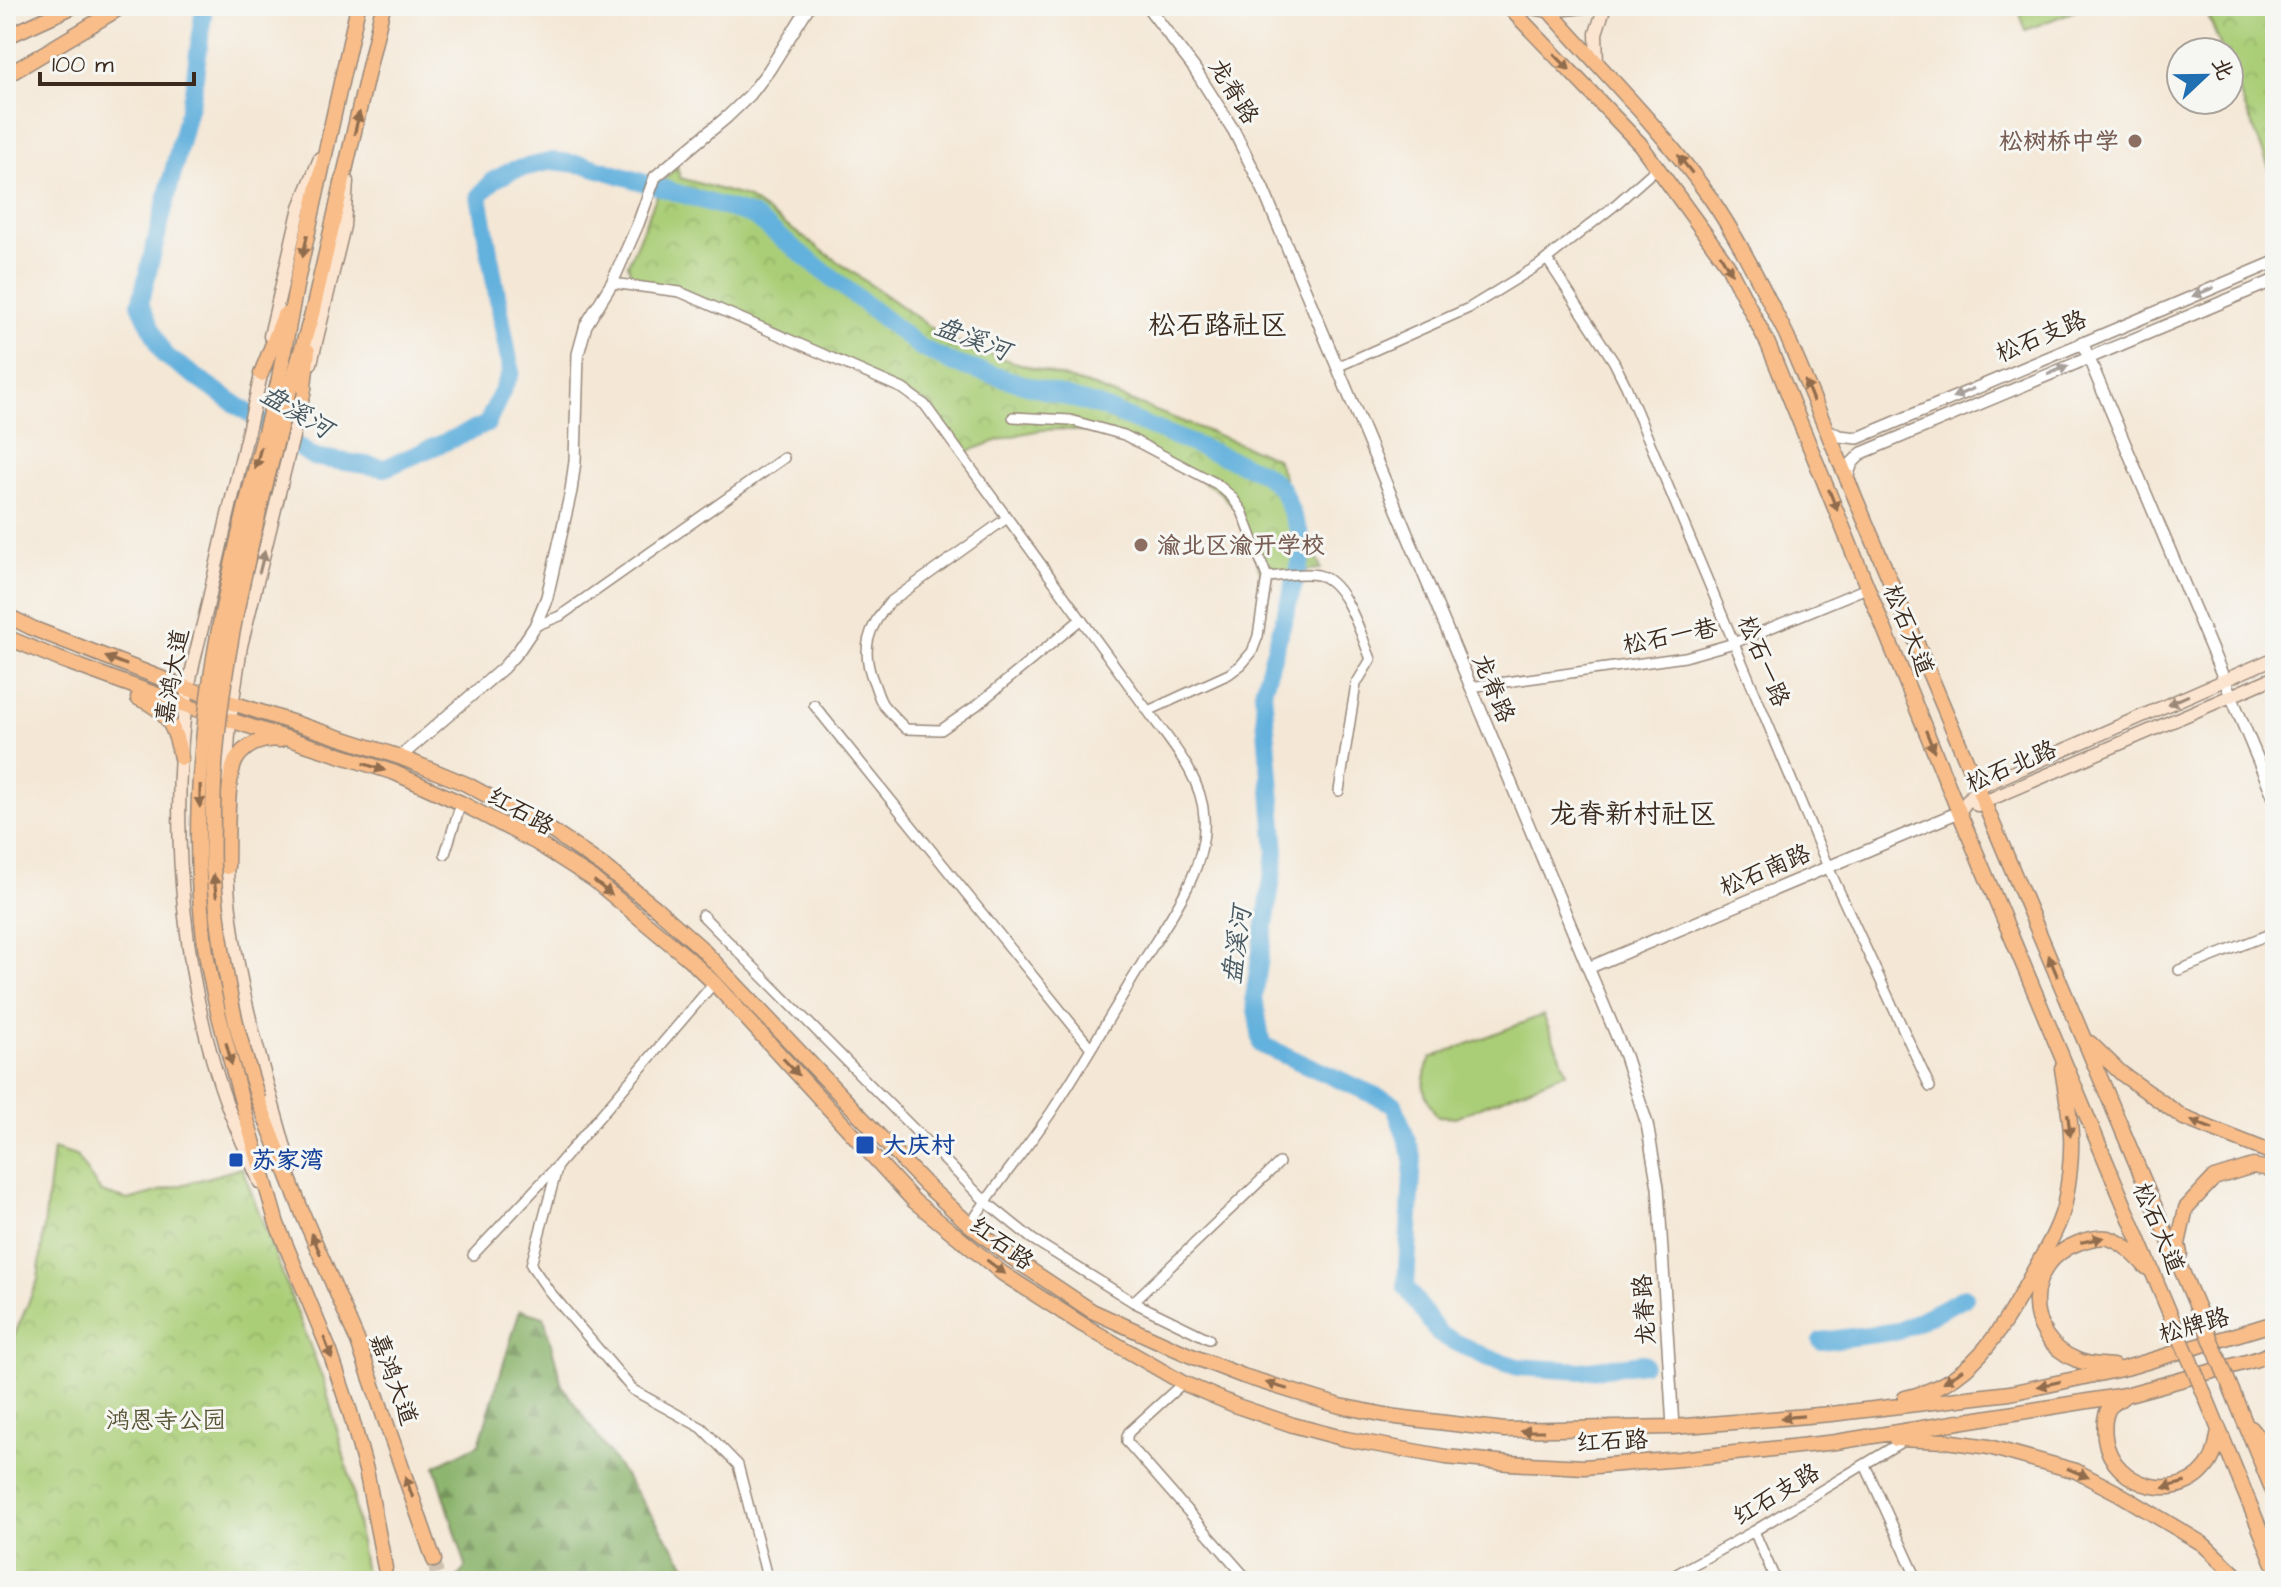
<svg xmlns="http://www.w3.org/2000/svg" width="2281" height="1587" font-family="'Architects Daughter','LXGW WenKai TC',sans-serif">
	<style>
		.grass { fill: #aace77; stroke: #727c4a; stroke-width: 2 }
		.forest { fill: url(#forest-firs); stroke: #616e43; stroke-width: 2 }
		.park { fill: url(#park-crowns); stroke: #727c4a; stroke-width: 2 }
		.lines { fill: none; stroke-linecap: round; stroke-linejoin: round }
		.river { stroke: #63b1dd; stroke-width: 18 }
		.trunk-tunnel { stroke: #cfc1b0; stroke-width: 14; stroke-dasharray: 14 7; stroke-linecap: butt }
		.minor-casing { stroke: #98887a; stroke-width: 12 }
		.tertiary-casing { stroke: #98887a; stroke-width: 14 }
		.secondary-casing { stroke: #98887a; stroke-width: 15 }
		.primary-casing { stroke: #98887a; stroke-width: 17 }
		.trunk-casing { stroke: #98887a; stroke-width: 17 }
		.minor { stroke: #fff; stroke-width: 9 }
		.tertiary { stroke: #fff; stroke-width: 11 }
		.secondary { stroke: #fce5d0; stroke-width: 12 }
		.primary { stroke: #f8bd89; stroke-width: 14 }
		.trunk { stroke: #f8bd89; stroke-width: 14 }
		.trunk-bridge-casing { stroke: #98887a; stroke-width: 17; stroke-linecap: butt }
		.trunk-bridge { stroke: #f8bd89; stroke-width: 14 }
		.oneway { fill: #906c4e }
		.oneway2 { fill: #a79f9a }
		.oneway3 { fill: #9c8877 }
		.education-dot { fill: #8d6e63; stroke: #f6f6f2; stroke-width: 3 }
		.transit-dot { fill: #1a4fb4; stroke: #f6f6f2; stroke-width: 3 }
		.labels { text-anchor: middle; stroke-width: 6; stroke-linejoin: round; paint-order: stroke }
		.street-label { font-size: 24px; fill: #3b2a1e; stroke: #f6f6f2 }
		.education-label { font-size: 24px; font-weight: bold; fill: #785e54; stroke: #f6f6f2; text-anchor: end }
		.transit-label { font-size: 24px; font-weight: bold; fill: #164399; stroke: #f6f6f2; text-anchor: start }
		.park-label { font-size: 24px; fill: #575334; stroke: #f6f6f2 }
		.water-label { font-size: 26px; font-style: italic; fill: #495961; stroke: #f6f6f2 }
		.quarter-label { font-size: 28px; fill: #3b2a1e; stroke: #f6f6f2 }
	</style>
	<defs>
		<pattern id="forest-firs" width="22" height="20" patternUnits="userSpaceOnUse" patternTransform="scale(2)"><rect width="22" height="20" fill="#87b168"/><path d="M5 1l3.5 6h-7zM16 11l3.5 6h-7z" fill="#709055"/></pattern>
		<pattern id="park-crowns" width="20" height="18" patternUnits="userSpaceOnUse" patternTransform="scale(2)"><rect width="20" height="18" fill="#aace77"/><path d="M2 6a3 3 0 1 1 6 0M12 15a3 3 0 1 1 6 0" fill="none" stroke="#93b166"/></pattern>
	</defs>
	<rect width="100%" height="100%" fill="#f6f6f2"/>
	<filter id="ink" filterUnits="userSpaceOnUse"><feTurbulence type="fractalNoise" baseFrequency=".0125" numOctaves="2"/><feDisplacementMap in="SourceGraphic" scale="16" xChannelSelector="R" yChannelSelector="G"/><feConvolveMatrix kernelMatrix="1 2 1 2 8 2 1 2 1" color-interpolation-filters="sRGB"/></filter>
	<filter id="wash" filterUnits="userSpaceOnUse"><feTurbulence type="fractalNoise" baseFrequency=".006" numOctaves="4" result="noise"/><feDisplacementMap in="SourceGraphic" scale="32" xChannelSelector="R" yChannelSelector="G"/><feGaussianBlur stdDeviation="1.8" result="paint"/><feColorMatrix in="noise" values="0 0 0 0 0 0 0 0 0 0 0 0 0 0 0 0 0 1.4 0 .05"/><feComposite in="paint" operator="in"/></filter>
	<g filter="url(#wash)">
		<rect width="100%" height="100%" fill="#f4e7d5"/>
		<!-- grass -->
		<path class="grass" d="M 2017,6 L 2087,6 L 2026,30 Z
			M 1543,1015 L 1567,1072 L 1456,1117 L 1437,1116 C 1422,1093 1419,1084 1431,1058 Z"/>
		<!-- forest -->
		<path class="forest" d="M 520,1310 L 544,1317 L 562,1385 L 697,1581 L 455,1581 L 466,1566 L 435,1466 L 479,1444 Z"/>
		<!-- park -->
		<path class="park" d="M 2204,6 L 2275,6 L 2275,182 L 2229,67 L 2229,52 L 2223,52 Z
			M 677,166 L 680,178 L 746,197 L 946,338 L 972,349 L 1097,388 L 1276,458 L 1321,569 L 1262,576 C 1252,551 1245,517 1226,498 C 1211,483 1187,474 1168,465 C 1152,457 1135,447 1118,440 C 1061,419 1019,431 964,453 L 929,404 L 679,288 L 632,278 L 628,264 L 663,181 Z
			M 53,1149 L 76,1156 L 101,1192 L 128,1200 L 242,1168 L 325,1385 L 351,1482 L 365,1575 L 368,1581 L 6,1581 L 6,1355 L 38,1280 Z"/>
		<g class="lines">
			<!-- river -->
			<path class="river" d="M 204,6 L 193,92 L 140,304 L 164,355 L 313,457 L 385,468 L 487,424 L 511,372 L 479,196 L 494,180 L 513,170 L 553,161 L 586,165 L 753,216 L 920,347 L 952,363 L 1101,407 L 1262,472 L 1282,489 L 1305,546 L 1263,691 L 1276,852 L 1254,997 L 1262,1045 L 1394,1104 L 1413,1157 L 1406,1287 L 1439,1334 L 1486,1357 L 1518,1367 L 1582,1371 L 1643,1363
				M 1821,1341 L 1899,1331 L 1965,1297"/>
		</g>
	</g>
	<g filter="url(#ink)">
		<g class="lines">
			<!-- trunk-tunnel -->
			<path class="trunk-tunnel" d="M 434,1560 L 438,1581
				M 385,1568 L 388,1581"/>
			<!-- minor casing -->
			<g class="minor-casing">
				<path id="minor" d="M 1547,259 L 1614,362 L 1626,386 L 1828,867 L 1930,1087
					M 612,283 L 680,292 L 903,389 L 925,405 L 1148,711 C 1170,742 1202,776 1204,817 C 1208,871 1167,921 1141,965 C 1111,1014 1083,1064 1052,1111 C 1026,1150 995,1185 970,1225
					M 1337,367 L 1469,308 L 1539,265 L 1614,206 L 1658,167
					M 1013,417 L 1070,420 L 1124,435 L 1217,484 L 1231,496 L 1242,511 L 1267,577 L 1258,636 L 1252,652 L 1241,665 L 1229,674 L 1148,711
					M 1007,518 L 890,602 C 868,627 860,650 874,683 C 877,691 879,700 884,706 C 891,714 899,722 906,729 L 941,730 L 977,705 L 1080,620
					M 1267,577 C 1284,576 1302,572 1318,575 C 1346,581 1361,636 1371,659 L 1356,684 L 1339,791
					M 535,626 L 560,616 L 784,458
					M 1470,687 L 1685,657 L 1734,643 L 1869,587
					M 814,705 L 1091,1048
					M 445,854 L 461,803
					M 702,915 L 985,1201 L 1032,1239 L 1133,1302 L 1209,1339
					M 2179,970 L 2275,932
					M 558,1165 L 531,1265 L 549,1291 L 633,1390 L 702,1428 L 738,1465 L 768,1581
					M 473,1255 L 558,1165 L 714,983
					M 1133,1302 L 1279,1163
					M 1183,1383 L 1129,1432 L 1127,1436 L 1127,1442 L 1249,1581
					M 1865,1465 L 1918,1581
					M 1754,1531 L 1776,1581
					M 1664,1581 L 1754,1531 L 1903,1441"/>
			</g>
			<!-- tertiary casing -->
			<g class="tertiary-casing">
				<path id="tertiary" d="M 1147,6 L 1194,68 L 1234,131 L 1263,189 L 1625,1056 L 1647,1124 L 1658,1187 L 1673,1427
					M 2082,342 L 2275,800
					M 1825,428 L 1839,436 L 1858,438 L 2275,262
					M 1846,480 L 1852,463 L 1862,453 L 2275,280
					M 400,757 L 503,668 L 519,650 L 535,626 L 547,597 L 571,491 L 575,461 L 578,354 L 586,325 L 612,283 L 638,224 L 655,177 L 727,117 L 750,95 L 769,70 L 809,6
					M 1588,968 L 1959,812"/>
			</g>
			<!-- secondary casing -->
			<g class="secondary-casing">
				<path id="secondary" d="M 1520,6 L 1549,11 L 1593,6
					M 1597,64 L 1596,33 L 1605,6
					M 270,336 L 300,207 L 320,158
					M 311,363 L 344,226 L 347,181
					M 226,777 L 230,720 L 241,646 L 305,388
					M 1977,805 L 2275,677
					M 1959,812 L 1977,788 L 2275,658
					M 227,860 C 228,965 264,1069 291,1170
					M 260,1183 C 250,1159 239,1135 229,1110 C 184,989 170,837 185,709 C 189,675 199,641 207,608 C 224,527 245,447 263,366"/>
			</g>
			<!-- primary casing -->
			<g class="primary-casing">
				<path id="primary" d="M 6,615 L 34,629 L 189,689
					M 6,637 L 59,659 L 215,716
					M 138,698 C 169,711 175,728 181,758"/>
			</g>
			<!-- trunk casing -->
			<g class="trunk-casing">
				<path id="trunk" d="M 1508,6 L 1640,144 L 1727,264 L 1768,344 L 1959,812 L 2176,1328
					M 1545,6 C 1600,69 1660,127 1709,196 C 1739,239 1762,287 1786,334 L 2203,1321
					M 6,37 L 74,6
					M 6,76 L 123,6
					M 261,374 L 284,315
					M 278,383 L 297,281 L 358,6
					M 290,389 L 312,314 L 383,6
					M 303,395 L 308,351
					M 189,689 L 400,757 L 466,784 L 546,827 L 603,866 L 656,908 L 700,947 L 924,1183 L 970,1225 L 1011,1257 L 1092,1311 L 1189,1355 L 1243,1376 L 1340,1406 L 1396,1417 L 1505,1430 L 1673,1427 L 1831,1414 L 2010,1393 L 2126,1368 L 2275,1323
					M 230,720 L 395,773 L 461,803 L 537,843 L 593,879 L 689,959 L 714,983 L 914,1201 L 1002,1273 L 1083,1325 L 1183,1383 L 1237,1406 L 1293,1425 L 1346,1439 L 1446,1457 L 1509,1463 L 1584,1467 L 1680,1459 L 1836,1442 L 2125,1395 L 2254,1360 L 2275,1352
					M 227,867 C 228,842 225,780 236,760 C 245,744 264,738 280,740
					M 2090,1043 L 2121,1073 L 2184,1118 L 2275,1154
					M 258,1099 L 304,1217 L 358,1342 L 434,1560
					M 243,1106 L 277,1224 L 330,1352 L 350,1412 L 366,1470 L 385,1568
					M 2180,1254 L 2178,1244 L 2186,1208 L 2214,1178 L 2253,1166 L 2275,1170
					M 2113,1366 C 2102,1365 2088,1365 2077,1360 C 2022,1338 2022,1264 2078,1243 C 2086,1240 2099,1236 2108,1238 C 2123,1242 2136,1256 2146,1267
					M 2230,1386 L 2275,1496
					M 2204,1393 L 2275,1566
					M 2124,1396 C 2120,1400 2112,1404 2109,1408 C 2104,1416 2104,1429 2105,1438 C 2112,1489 2184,1507 2211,1460 C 2216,1452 2217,1439 2219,1430
					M 1905,1398 C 1976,1383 2003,1326 2035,1269 C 2045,1251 2062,1222 2065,1202 C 2069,1181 2072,1156 2071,1135 C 2070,1112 2065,1090 2062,1068
					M 2251,1428 L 2260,1439 L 2275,1448
					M 1896,1439 L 1946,1441 L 1989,1447 L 2076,1471 L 2118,1493 L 2203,1544 L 2242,1581"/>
			</g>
			<!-- minor -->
			<use href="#minor" class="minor"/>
			<!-- tertiary -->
			<use href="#tertiary" class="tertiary"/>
			<!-- secondary -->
			<use href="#secondary" class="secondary"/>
			<!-- primary -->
			<use href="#primary" class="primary"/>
			<!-- trunk -->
			<use href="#trunk" class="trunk"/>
			<!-- trunk-bridge casing -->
			<g class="trunk-bridge-casing">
				<path id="trunk-bridge" d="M 258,1099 C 251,1074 242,1048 236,1023 C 224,972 217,919 213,867 C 212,849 213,830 213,812 C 215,670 255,525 290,389
					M 243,1106 C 229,1053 213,1000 205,946 C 179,755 229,566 278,383
					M 2203,1321 L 2230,1386
					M 2176,1328 L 2204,1393"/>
			</g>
			<!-- trunk-bridge -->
			<use href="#trunk-bridge" class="trunk-bridge"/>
		</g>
		<!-- one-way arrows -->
		<defs><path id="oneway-solid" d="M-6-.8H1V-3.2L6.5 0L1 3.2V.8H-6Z" transform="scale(2)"/></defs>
		<g class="oneway">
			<use href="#oneway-solid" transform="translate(1562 62) rotate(46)"/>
			<use href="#oneway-solid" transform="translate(357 123) rotate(-77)"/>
			<use href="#oneway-solid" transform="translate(1685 164) rotate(-128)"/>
			<use href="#oneway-solid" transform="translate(305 246) rotate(102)"/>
			<use href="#oneway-solid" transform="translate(1726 264) rotate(59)"/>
			<use href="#oneway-solid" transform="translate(1809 391) rotate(-112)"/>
			<use href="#oneway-solid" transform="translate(258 458) rotate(105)"/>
			<use href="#oneway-solid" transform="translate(1833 500) rotate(68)"/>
			<use href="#oneway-solid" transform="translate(116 661) rotate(-159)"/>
			<use href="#oneway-solid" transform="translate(1930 741) rotate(68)"/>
			<use href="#oneway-solid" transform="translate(374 767) rotate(18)"/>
			<use href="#oneway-solid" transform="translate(200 796) rotate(91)"/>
			<use href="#oneway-solid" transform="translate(215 886) rotate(-97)"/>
			<use href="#oneway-solid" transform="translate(603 888) rotate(39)"/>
			<use href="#oneway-solid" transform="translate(2053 966) rotate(-113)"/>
			<use href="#oneway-solid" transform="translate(229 1054) rotate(75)"/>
			<use href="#oneway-solid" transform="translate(791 1067) rotate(47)"/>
			<use href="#oneway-solid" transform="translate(2069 1125) rotate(83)"/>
			<use href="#oneway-solid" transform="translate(2202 1125) rotate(-159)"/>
			<use href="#oneway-solid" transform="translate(2092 1240) rotate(-12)"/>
			<use href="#oneway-solid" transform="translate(316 1244) rotate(-113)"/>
			<use href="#oneway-solid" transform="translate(996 1267) rotate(37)"/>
			<use href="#oneway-solid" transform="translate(328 1348) rotate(69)"/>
			<use href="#oneway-solid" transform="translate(1953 1376) rotate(146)"/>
			<use href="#oneway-solid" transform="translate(2049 1384) rotate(168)"/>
			<use href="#oneway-solid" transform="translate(1277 1386) rotate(-163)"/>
			<use href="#oneway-solid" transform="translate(1792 1417) rotate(175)"/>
			<use href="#oneway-solid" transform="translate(1532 1431) rotate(-180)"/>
			<use href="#oneway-solid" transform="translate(2078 1473) rotate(23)"/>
			<use href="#oneway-solid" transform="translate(2174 1485) rotate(166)"/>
			<use href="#oneway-solid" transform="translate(409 1487) rotate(-109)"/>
		</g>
		<g class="oneway2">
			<use href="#oneway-solid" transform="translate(2203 292) rotate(158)"/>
			<use href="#oneway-solid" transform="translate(2058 370) rotate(-23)"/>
			<use href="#oneway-solid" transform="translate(1963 393) rotate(157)"/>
		</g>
		<g class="oneway3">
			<use href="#oneway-solid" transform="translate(262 562) rotate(-76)"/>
			<use href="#oneway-solid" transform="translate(2178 700) rotate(156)"/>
		</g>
	</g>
	<!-- markers -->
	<g class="education-dot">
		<circle cx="2135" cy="141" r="8"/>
		<circle cx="1141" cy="545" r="8"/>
	</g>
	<g class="transit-dot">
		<rect x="855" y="1135" width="20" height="20" rx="4"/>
		<rect x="228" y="1152" width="16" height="16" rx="4"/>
	</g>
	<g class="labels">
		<!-- street labels -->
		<g class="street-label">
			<text transform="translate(1234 91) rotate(58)" y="8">龙脊路</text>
			<text transform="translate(2041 336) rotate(-23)" y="8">松石支路</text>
			<text transform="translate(1909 630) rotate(68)" y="8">松石大道</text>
			<text transform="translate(1670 636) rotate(-11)" y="8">松石一巷</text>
			<text transform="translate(1764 661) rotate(67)" y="8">松石一路</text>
			<text transform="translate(172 676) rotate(-80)" y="8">嘉鸿大道</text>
			<text transform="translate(1494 688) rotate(67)" y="8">龙脊路</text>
			<text transform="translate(2011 766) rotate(-23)" y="8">松石北路</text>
			<text transform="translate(521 811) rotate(29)" y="8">红石路</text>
			<text transform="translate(1765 870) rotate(-23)" y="8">松石南路</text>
			<text transform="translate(2159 1228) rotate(67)" y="8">松石大道</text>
			<text transform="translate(1002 1243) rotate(36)" y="8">红石路</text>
			<text transform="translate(1644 1310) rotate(-94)" y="8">龙脊路</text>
			<text transform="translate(2194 1325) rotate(-16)" y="8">松牌路</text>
			<text transform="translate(394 1379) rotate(70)" y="8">嘉鸿大道</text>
			<text transform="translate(1612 1441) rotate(-3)" y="8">红石路</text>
			<text transform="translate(1776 1494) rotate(-31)" y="8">红石支路</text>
		</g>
		<!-- education labels -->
		<g class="education-label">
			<text x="2119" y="149">松树桥中学</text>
			<text x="1157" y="553" text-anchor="start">渝北区渝开学校</text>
		</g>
		<!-- transit labels -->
		<g class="transit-label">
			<text x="883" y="1153">大庆村</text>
			<text x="252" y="1168">苏家湾</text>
		</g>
		<!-- park labels -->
		<g class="park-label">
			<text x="166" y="1428">鸿恩寺公园</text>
		</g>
		<!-- water labels -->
		<g class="water-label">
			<text transform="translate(973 338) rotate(21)" y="9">盘溪河</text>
			<text transform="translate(297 411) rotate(31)" y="9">盘溪河</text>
			<text transform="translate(1236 945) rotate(-82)" y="9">盘溪河</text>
		</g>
		<!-- quarter labels -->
		<g class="quarter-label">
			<text x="1218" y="334">松石路社区</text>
			<text x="1633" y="823">龙脊新村社区</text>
		</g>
	</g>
	<!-- margin -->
	<rect width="2281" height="1587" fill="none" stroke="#f6f6f2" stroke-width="32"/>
	<!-- north arrow -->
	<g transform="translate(2205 76) rotate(68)"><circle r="38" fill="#f6f6f2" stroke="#aba49d" stroke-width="2"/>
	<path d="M0-6L14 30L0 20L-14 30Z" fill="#1f6fb2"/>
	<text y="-12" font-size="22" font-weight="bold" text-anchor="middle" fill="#3b2a1e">北</text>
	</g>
	<!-- scale -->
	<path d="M40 72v12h154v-12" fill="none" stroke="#3b2a1e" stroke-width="4"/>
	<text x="52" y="72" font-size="24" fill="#3b2a1e" stroke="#f6f6f2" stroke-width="6" paint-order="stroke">100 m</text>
</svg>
